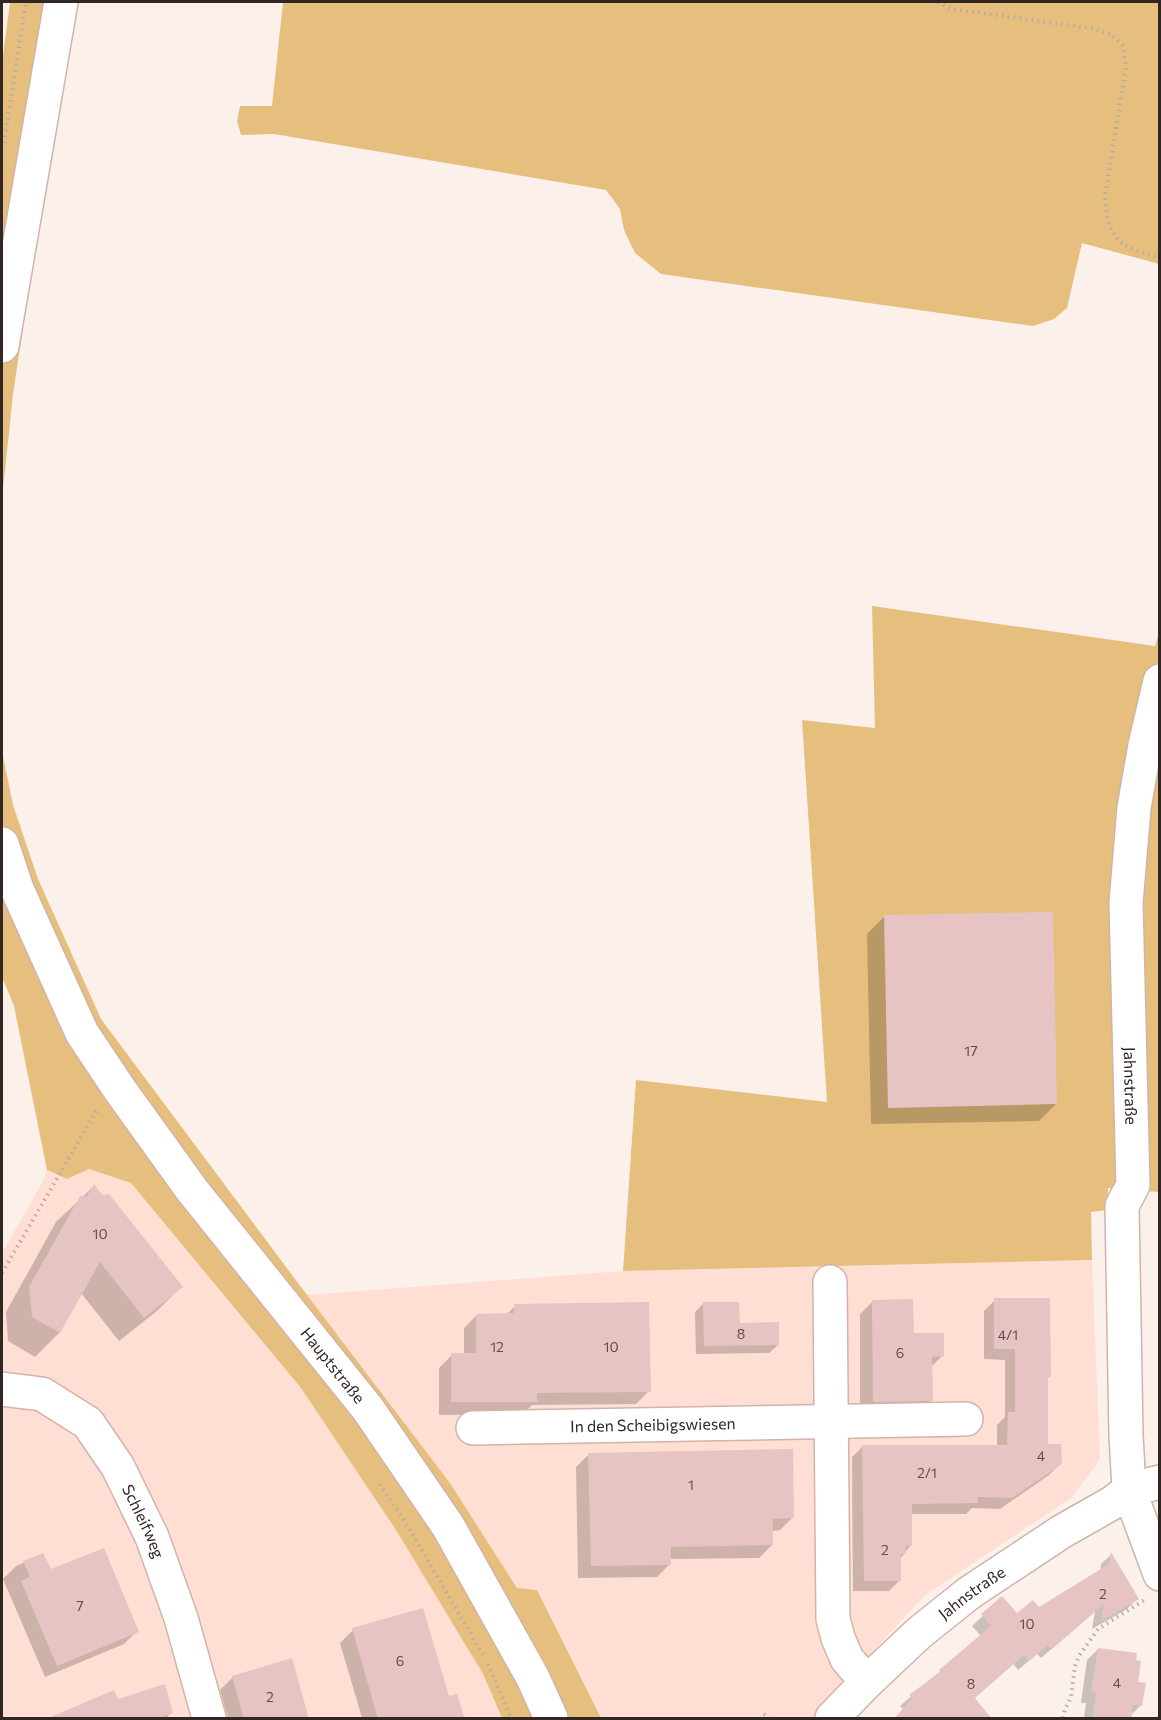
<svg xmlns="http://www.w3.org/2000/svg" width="1161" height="1720" font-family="Commissioner,sans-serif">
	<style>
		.built { fill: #ffdfd4 }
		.green { fill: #e6bf7e }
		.shadow { fill: #0003 }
		.building { fill: #e5c4c3 }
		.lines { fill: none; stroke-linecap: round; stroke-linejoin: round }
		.minor-casing { stroke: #d1b3a9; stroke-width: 36 }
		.major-casing { stroke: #d1b3a9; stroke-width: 36 }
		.path { stroke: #b7aba6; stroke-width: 4; stroke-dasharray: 1.5 4.5; stroke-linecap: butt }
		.minor { stroke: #fff; stroke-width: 33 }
		.major { stroke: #fff; stroke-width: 33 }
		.labels { text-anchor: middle; stroke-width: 5; stroke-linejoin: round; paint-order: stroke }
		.number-label { font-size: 14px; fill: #5f4e4a }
		.street-label { font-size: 16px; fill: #322622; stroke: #fcf0eb }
	</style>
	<rect width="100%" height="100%" fill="#fcf0eb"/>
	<!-- built -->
	<path class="built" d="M 89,1169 L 131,1183 L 301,1387 L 396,1530 L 483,1674 L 502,1718 L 2,1718 L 2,1253 L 43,1181 L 47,1170 L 67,1179 Z
		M 1092,1260 L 1100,1460 L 1071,1498 L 924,1596 L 823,1706 L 813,1718 L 601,1718 L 537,1590 L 517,1588 L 450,1483 L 307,1295 L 623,1271 Z"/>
	<!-- green -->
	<path class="green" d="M 10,2 L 72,2 L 13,394 L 2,499 L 2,63 Z
		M 283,2 L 1159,2 L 1159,264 L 1082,243 L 1067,308 L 1054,319 L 1033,326 L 661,274 L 635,253 L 624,230 L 620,209 L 606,190 L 274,134 L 241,135 L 237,121 L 240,106 L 272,106 Z
		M 872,606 L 1155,646 L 1159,633 L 1159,1192 L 1108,1188 L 1108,1210 L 1091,1212 L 1092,1260 L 623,1271 L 636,1080 L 827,1102 L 802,720 L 875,728 Z
		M 2,751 L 13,805 L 38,879 L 101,1019 L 307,1295 L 450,1483 L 517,1588 L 537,1590 L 601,1718 L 502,1718 L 483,1674 L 396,1530 L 301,1388 L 131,1183 L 89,1169 L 67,1179 L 47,1170 L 14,1006 L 2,977 Z"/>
	<!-- shadow -->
	<path class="shadow" d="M 884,917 L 1056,1104 L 1039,1121 L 871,1124 L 867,934 Z
		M 94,1186 L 181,1287 L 157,1311 L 119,1341 L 81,1293 L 59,1333 L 35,1357 L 8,1341 L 6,1312 L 56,1222 Z
		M 995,1300 L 1050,1376 L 1047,1379 L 1047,1446 L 1060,1464 L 1049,1475 L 1000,1509 L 972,1508 L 966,1514 L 911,1514 L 911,1545 L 900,1559 L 900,1580 L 889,1591 L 853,1591 L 852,1457 L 863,1446 L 997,1446 L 997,1425 L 1005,1417 L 1005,1360 L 984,1359 L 984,1311 Z
		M 873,1301 L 912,1335 L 942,1356 L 931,1367 L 931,1400 L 918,1413 L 860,1414 L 860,1314 Z
		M 703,1304 L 738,1325 L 778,1345 L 769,1353 L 696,1354 L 695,1312 Z
		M 515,1306 L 649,1391 L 636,1404 L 532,1405 L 523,1414 L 439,1415 L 439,1368 L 452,1355 L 464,1355 L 464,1328 L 477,1315 L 506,1315 Z
		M 589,1454 L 793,1517 L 780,1530 L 772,1531 L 772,1545 L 759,1558 L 669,1559 L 670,1564 L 657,1577 L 578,1578 L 576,1467 Z
		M 42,1555 L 50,1571 L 137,1631 L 124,1644 L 45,1677 L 3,1579 L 16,1566 Z
		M 1111,1555 L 1137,1599 L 1127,1609 L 1092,1629 L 1095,1611 L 1041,1658 L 1037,1654 L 1018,1670 L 1013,1664 L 974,1698 L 903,1709 L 900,1706 L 981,1636 L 972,1626 L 1002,1598 L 1017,1616 L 1039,1609 L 1100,1572 L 1101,1564 Z
		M 353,1630 L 448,1698 L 463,1718 L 362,1718 L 340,1643 Z
		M 1098,1649 L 1136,1684 L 1141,1705 L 1130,1716 L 1130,1718 L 1084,1718 L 1086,1703 L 1081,1703 L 1087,1660 Z
		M 233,1677 L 307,1718 L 228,1718 L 220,1690 Z
		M 117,1701 L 171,1713 L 166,1718 L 50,1718 Z"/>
	<!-- building -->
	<path class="building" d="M 1053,912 L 1057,1104 L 888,1108 L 884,915 Z
		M 94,1184 L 102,1195 L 109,1194 L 183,1287 L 144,1318 L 100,1262 L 60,1333 L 32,1317 L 29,1287 L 80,1196 L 87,1196 Z
		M 994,1298 L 1050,1298 L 1051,1377 L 1048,1377 L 1048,1444 L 1061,1444 L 1062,1464 L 1012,1498 L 978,1497 L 978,1503 L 912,1504 L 912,1546 L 906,1546 L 906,1554 L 901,1554 L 901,1581 L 864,1581 L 862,1445 L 1007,1445 L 1008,1412 L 1015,1412 L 1015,1349 L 994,1349 Z
		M 913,1299 L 914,1333 L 944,1333 L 944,1356 L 932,1357 L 933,1401 L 873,1402 L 872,1300 Z
		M 649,1302 L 651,1392 L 537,1393 L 537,1402 L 451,1402 L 451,1353 L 476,1353 L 476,1314 L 514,1313 L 514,1304 Z
		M 703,1302 L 739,1302 L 740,1323 L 779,1322 L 779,1345 L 704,1346 Z
		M 793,1449 L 794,1518 L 773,1519 L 773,1545 L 671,1547 L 671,1565 L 591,1566 L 588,1453 Z
		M 104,1548 L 139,1632 L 57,1666 L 21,1581 L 30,1577 L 23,1561 L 43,1553 L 51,1569 Z
		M 1111,1552 L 1139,1599 L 1101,1621 L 1104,1604 L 1052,1649 L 1048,1645 L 1029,1661 L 1024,1655 L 975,1698 L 992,1719 L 894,1719 L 912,1698 L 909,1695 L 940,1672 L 939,1670 L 991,1626 L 981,1614 L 1002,1596 L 1017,1613 L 1033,1600 L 1039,1607 L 1109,1564 Z
		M 423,1608 L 449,1696 L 457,1694 L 465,1719 L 378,1719 L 352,1628 Z
		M 1098,1648 L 1137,1653 L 1136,1660 L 1141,1661 L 1138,1682 L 1146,1683 L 1142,1706 L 1133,1705 L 1131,1719 L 1092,1719 L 1096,1693 L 1091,1692 Z
		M 292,1658 L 309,1719 L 244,1719 L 232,1676 Z
		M 165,1684 L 173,1713 L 156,1719 L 46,1719 L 114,1690 L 118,1699 Z"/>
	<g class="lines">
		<!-- minor casing -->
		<g class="minor-casing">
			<g id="minor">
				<path id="s1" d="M 1160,681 L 1145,745 L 1134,808 L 1126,903 L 1133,1185 L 1122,1206 L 1126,1435 L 1129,1490 L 1160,1574"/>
				<path d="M 830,1282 L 833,1619 L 838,1638 L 847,1659 L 867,1682"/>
				<path id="s2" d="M 2,1389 L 42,1394 L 88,1423 L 118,1467 L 152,1537 L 181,1618 L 209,1718"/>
				<path id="s3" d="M 473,1428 L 966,1419"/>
				<path id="s4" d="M 832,1718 L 867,1682 L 919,1633 L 969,1593 L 1061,1532 L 1112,1503 L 1129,1490 L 1160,1482"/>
			</g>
		</g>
		<!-- major casing -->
		<g class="major-casing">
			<g id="major">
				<path d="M 2,346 L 61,2"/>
				<path id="s5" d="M 2,844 L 17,889 L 82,1033 L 120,1090 L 192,1190 L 368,1409 L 448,1526 L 533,1678 L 551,1718"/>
			</g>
		</g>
		<!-- path -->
		<path class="path" d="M 938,2 L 952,9 L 1090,28 L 1111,34 L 1123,46 L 1126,66 L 1105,197 C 1108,240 1119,247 1160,258
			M 4,143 L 26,2
			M 2,1273 L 98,1108
			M 380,1484 L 406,1523 L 483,1655
			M 488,1664 L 511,1718
			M 764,1714 L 769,1718
			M 1063,1718 L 1065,1709 L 1071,1697 L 1075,1666 L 1079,1656 L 1098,1629 L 1146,1599"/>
		<!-- minor -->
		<use href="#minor" class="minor"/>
		<!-- major -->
		<use href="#major" class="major"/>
	</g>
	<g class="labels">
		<!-- number labels -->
		<g class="number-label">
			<text x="971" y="1056">17</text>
			<text x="100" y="1239">10</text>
			<text x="741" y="1339">8</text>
			<text x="1008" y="1340">4/1</text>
			<text x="497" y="1352">12</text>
			<text x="611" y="1352">10</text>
			<text x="900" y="1358">6</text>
			<text x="1041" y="1461">4</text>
			<text x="927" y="1478">2/1</text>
			<text x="691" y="1490">1</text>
			<text x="885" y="1555">2</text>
			<text x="1103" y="1599">2</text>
			<text x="80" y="1611">7</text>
			<text x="1027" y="1629">10</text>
			<text x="400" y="1666">6</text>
			<text x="1117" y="1688">4</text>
			<text x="971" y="1689">8</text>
			<text x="270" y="1702">2</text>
		</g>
		<!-- street labels -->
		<g class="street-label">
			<text dy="6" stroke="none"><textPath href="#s1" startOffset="408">Jahnstraße</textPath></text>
			<text dy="6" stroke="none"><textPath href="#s5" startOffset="622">Hauptstraße</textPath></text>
			<text dy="6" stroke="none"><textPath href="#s3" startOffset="180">In den Scheibigswiesen</textPath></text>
			<text dy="6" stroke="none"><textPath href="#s2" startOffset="208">Schleifweg</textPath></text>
			<text dy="6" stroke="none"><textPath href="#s4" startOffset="188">Jahnstraße</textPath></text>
		</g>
	</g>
	<!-- border -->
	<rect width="1161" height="1720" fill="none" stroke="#322622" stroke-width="6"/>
</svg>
